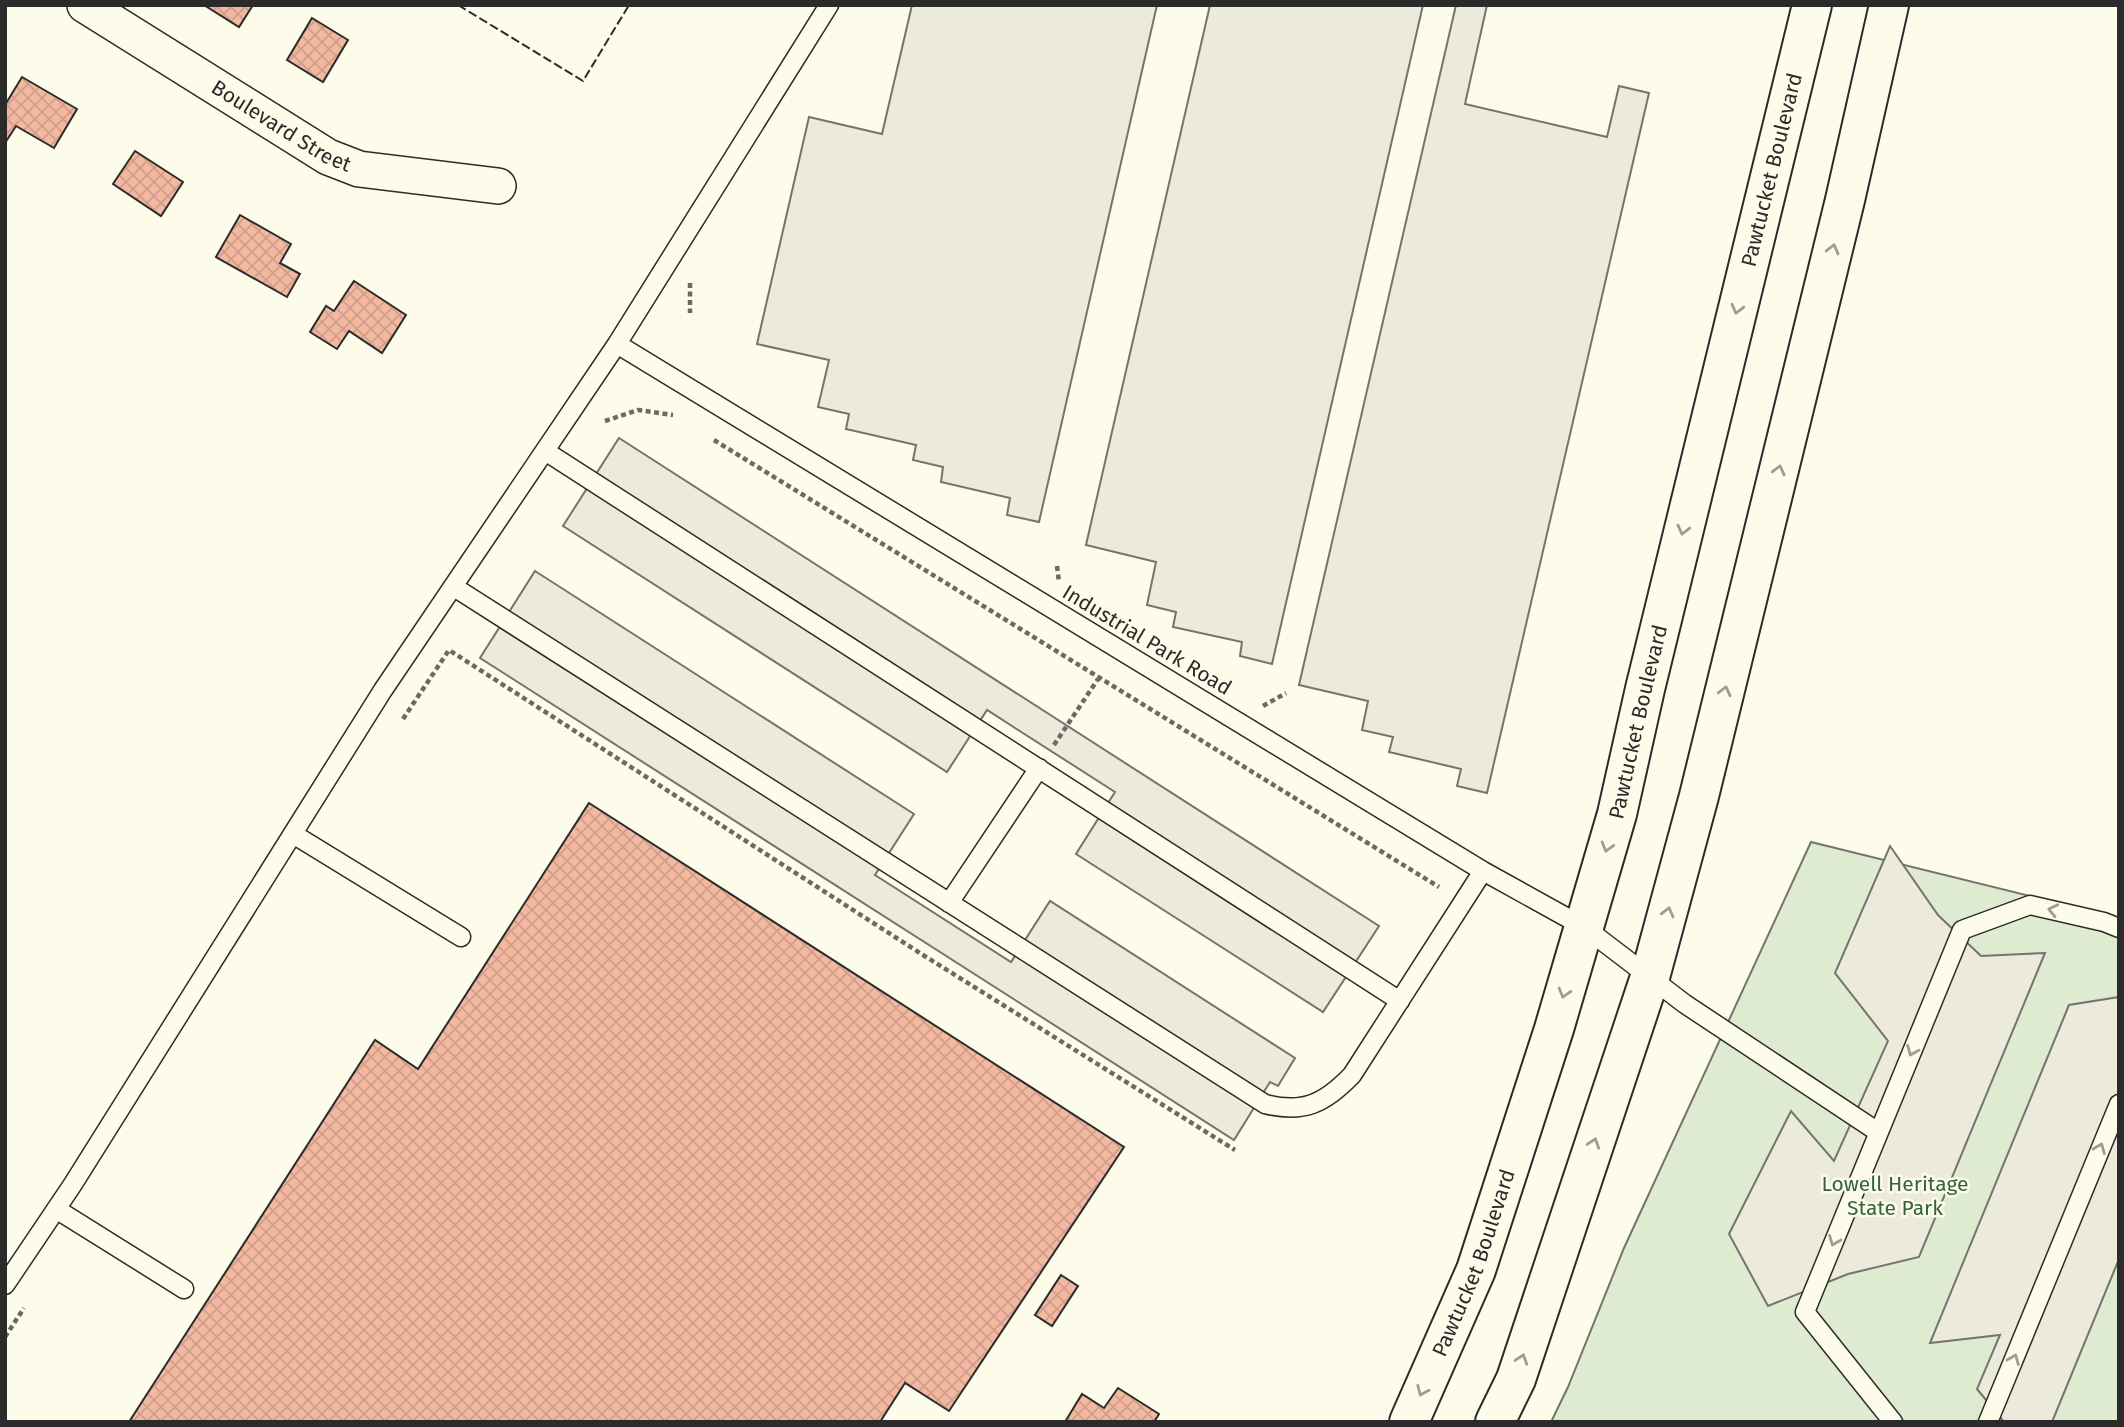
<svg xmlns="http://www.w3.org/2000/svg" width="2124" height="1427" font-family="'Fira Sans',sans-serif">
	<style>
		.park { fill: #deebd1; stroke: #74746e; stroke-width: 2 }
		.parking { fill: #eceadb; stroke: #74746e; stroke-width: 2 }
		.building { fill: url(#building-cross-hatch); stroke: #2b2b2b; stroke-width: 2 }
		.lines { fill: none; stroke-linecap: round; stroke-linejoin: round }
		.lane-casing { stroke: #2b2b2b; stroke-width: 21 }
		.street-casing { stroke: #2b2b2b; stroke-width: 38 }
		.primary-casing { stroke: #2b2b2b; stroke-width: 42 }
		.path { stroke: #6a6964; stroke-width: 4.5; stroke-dasharray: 5 3.5; stroke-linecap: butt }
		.lane { stroke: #fdfbea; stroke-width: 18 }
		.street { stroke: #fdfbea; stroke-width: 35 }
		.primary { stroke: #fdfbea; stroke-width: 38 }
		.fence { stroke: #2b2b2b; stroke-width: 2; stroke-dasharray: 9 3.5; stroke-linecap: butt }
		.oneway { stroke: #9e9d94 }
		.labels { text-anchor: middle; stroke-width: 5; stroke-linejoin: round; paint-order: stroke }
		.street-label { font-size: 21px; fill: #2b2b2b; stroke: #fdfbea }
		.park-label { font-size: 21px; fill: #34623c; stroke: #fdfbea }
	</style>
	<defs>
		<pattern id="building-cross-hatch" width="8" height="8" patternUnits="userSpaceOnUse" patternTransform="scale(1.75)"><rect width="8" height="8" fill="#f2b8a0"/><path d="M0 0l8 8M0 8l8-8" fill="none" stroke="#d09e8a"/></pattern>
	</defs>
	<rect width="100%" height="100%" fill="#fdfbea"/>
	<!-- park -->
	<path class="park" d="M 1811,842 L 2119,918 L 2119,1422 L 1551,1422 L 1568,1387 L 1624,1248 Z"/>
	<!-- parking -->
	<path class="parking" d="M 912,5 L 1157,5 L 1039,522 L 1007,515 L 1010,498 L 941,482 L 943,467 L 913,460 L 916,445 L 846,429 L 849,414 L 818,407 L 829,360 L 757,344 L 809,117 L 882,134 Z
		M 1210,5 L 1423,5 L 1272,664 L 1240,656 L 1242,642 L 1173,627 L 1176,612 L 1147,605 L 1156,562 L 1086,545 Z
		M 1456,5 L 1487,5 L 1465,104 L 1607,137 L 1619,86 L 1649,93 L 1487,793 L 1457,786 L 1461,769 L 1389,752 L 1393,737 L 1362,730 L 1368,701 L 1299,685 Z
		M 619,438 L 1379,926 L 1323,1012 L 1076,854 L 1115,792 L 987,710 L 947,772 L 563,526 Z
		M 535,571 L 914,814 L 875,875 L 1011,962 L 1050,901 L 1295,1058 L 1278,1086 L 1270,1082 L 1234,1140 L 480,658 Z
		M 1890,846 L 1938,915 L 1981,956 L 2045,953 L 1919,1257 L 1848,1274 L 1768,1306 L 1729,1234 L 1791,1111 L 1834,1161 L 1888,1041 L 1835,973 Z
		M 2119,997 L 2119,1259 L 2052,1422 L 2004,1422 L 1977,1389 L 2000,1335 L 1930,1343 L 2069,1005 Z"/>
	<!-- building -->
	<path class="building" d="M 204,5 L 253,5 L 239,27 Z
		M 312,18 L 348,40 L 323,82 L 287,60 Z
		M 22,77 L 77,109 L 54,148 L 16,126 L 7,140 L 5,138 L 5,105 Z
		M 135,151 L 183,182 L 161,216 L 113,184 Z
		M 240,215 L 291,244 L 280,263 L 300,274 L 287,297 L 216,257 Z
		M 354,281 L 406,315 L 382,353 L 349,331 L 337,349 L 310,332 L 326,306 L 334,311 Z
		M 589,803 L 1124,1147 L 949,1411 L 905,1383 L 880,1422 L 129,1422 L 375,1040 L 418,1069 Z
		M 1061,1275 L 1078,1286 L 1052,1326 L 1035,1315 Z
		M 1118,1388 L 1159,1414 L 1154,1422 L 1065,1422 L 1082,1394 L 1104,1408 Z"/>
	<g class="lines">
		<!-- lane casing -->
		<g class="lane-casing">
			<path id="lane" d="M 617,344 L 1483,871 L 1584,927 L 1685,1004 L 1878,1132
				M 545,451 L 1400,1001
				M 454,587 L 1265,1104 C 1304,1114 1325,1103 1352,1075 L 1483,871
				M 293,834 L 461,937
				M 949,903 L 1039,768
				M 56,1209 L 184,1289
				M 5,1285 L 73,1184 L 383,690 L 617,344 L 829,5
				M 1893,1422 L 1805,1312 L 1962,930 L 2030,905 L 2104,922 L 2119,928
				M 1988,1422 L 2119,1104"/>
		</g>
		<!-- street casing -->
		<g class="street-casing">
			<g id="street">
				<path id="s1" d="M 85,5 L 328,157 L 359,169 L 498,186"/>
			</g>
		</g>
		<!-- primary casing -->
		<g class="primary-casing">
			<g id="primary">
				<path id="s2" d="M 1409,1422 L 1476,1270 L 1554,1029 L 1617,814 L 1645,689 L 1812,5"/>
				<path d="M 1495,1422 L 1516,1379 L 1650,977 L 1699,796 L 1845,200 L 1889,5"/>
			</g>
		</g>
		<!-- path -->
		<path class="path" d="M 690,283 L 690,313
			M 605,421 L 638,410 L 673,415
			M 714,440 L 1439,887
			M 1057,566 L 1059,582
			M 1263,706 L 1286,693
			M 403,719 L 449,650 L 923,955 L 1235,1150
			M 1054,745 L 1098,679
			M 5,1337 L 24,1308"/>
		<!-- lane -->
		<use href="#lane" class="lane"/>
		<!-- street -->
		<use href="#street" class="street"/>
		<!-- primary -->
		<use href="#primary" class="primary"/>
		<!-- fence -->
		<path class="fence" d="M 458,5 L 583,81 L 629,5"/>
	</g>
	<!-- one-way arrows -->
	<defs><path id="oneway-chevron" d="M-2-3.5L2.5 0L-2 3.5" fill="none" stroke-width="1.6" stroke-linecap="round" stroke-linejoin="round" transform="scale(1.75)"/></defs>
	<g class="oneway">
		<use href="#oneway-chevron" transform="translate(1833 249) rotate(-76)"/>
		<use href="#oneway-chevron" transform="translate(1737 309) rotate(104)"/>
		<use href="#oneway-chevron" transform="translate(1779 470) rotate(-76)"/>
		<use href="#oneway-chevron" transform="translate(1683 530) rotate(104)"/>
		<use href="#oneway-chevron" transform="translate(1725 691) rotate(-76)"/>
		<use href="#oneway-chevron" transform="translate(1607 847) rotate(106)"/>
		<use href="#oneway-chevron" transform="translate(2053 910) rotate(-167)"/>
		<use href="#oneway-chevron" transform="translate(1668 912) rotate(-75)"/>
		<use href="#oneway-chevron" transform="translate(1564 993) rotate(106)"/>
		<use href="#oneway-chevron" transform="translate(1912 1051) rotate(113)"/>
		<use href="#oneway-chevron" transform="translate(1594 1143) rotate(-72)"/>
		<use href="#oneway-chevron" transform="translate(2100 1148) rotate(-68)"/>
		<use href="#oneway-chevron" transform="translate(1834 1241) rotate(112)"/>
		<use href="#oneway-chevron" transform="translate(1522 1359) rotate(-72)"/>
		<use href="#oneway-chevron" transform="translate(2014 1359) rotate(-68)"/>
		<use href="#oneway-chevron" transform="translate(1422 1391) rotate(114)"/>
	</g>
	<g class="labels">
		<!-- street labels -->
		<g class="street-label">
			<text dy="7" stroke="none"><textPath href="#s1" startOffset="231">Boulevard Street</textPath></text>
			<text dy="7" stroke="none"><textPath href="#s2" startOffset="1306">Pawtucket Boulevard</textPath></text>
			<text transform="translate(1147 640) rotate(31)" y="7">Industrial Park Road</text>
			<text dy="7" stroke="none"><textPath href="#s2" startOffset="738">Pawtucket Boulevard</textPath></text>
			<text dy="7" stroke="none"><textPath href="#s2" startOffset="172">Pawtucket Boulevard</textPath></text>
		</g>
		<!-- park labels -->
		<g class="park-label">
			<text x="1895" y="1191">Lowell Heritage<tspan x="1895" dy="24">State Park</tspan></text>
		</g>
	</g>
	<!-- border -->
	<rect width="2124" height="1427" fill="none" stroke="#2b2b2b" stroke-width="14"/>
</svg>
